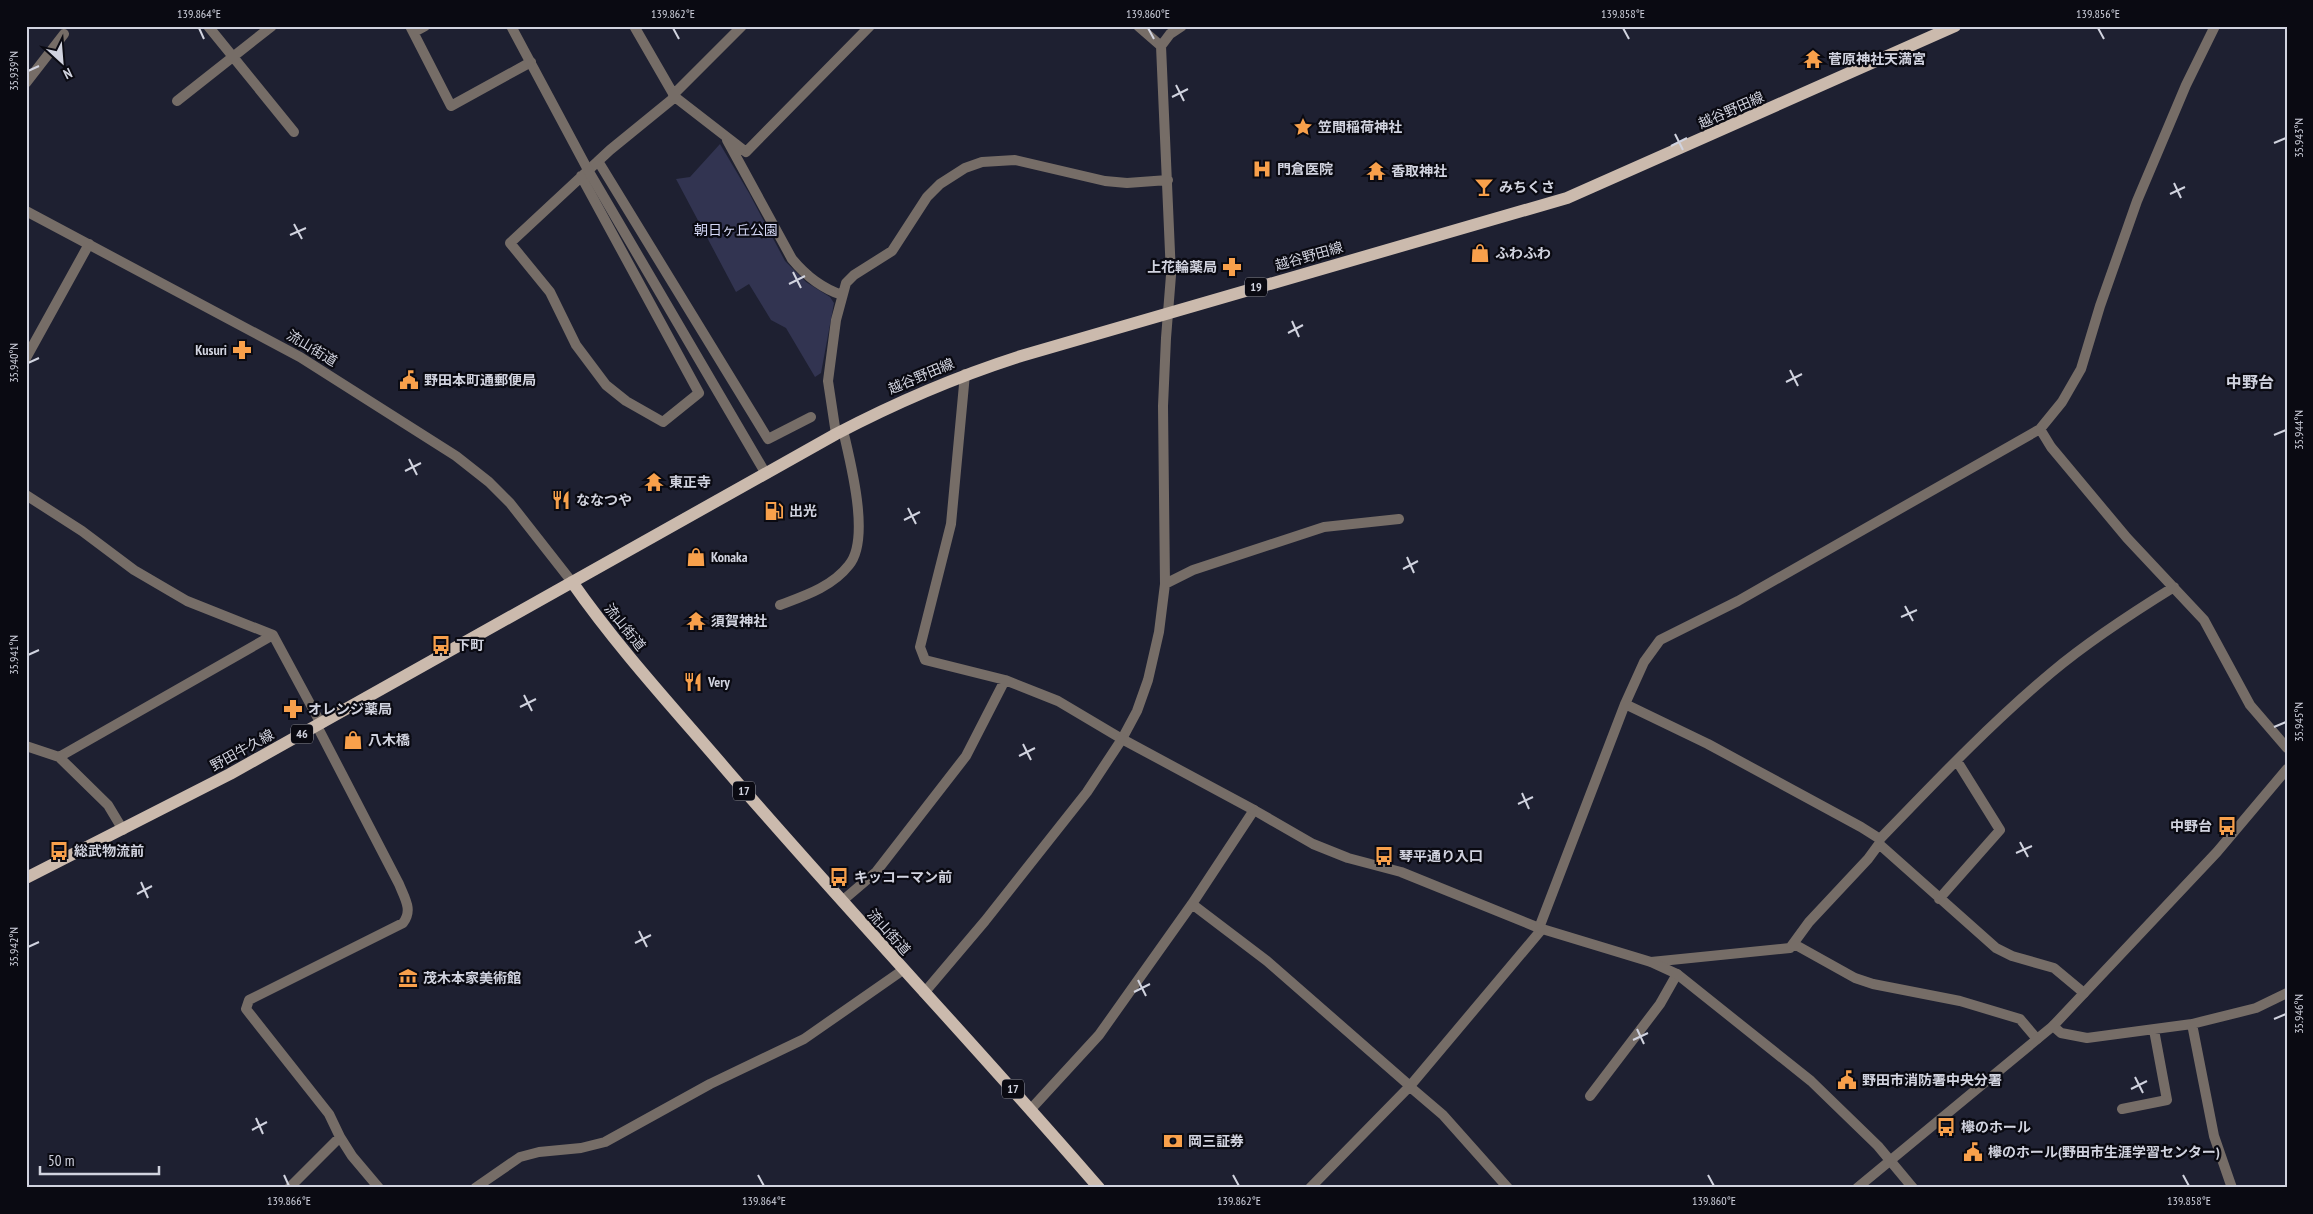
<svg xmlns="http://www.w3.org/2000/svg" width="2313" height="1214" font-family="'PT Sans Narrow','Noto Sans JP',sans-serif">
	<style>
		.green { fill: #323451 }
		.lines { fill: none; stroke-linecap: round; stroke-linejoin: round }
		.minor { stroke: #766d67; stroke-width: 10 }
		.tertiary { stroke: #766d67; stroke-width: 10 }
		.primary { stroke: #cbbaad; stroke-width: 12 }
		.ticks { fill: none; stroke: #d1d3df; stroke-width: 2 }
		.labels { text-anchor: middle; stroke-width: 4.5; stroke-linejoin: round; paint-order: stroke }
		.shield { fill: #0a0a12; stroke: #9597a2; stroke-width: 1 }
		.shield-label { font-size: 12px; font-weight: bold; fill: #d1d3df }
		.poi-label { font-size: 14px; font-weight: bold; fill: #d1d3df; stroke: #0a0a12; text-anchor: start }
		.street-label { font-size: 14px; fill: #d1d3df; stroke: #0a0a12 }
		.park-label { font-size: 14px; fill: #d5d8f6; stroke: #0a0a12 }
		.quarter-label { font-size: 16px; font-weight: bold; fill: #d1d3df; stroke: #0a0a12 }
		.neatline { fill: none; stroke: #d1d3df; stroke-width: 2 }
		.ticks-label { font-size: 12px; text-anchor: middle; fill: #d1d3df }
	</style>
	<rect width="100%" height="100%" fill="#1e2031"/>
	<!-- green -->
	<path class="green" d="M 720,144 L 749,193 L 785,261 L 806,282 L 830,297 L 834,303 L 821,373 L 815,377 L 786,328 L 771,320 L 749,284 L 736,292 L 676,179 L 690,177 Z"/>
	<g class="lines">
		<!-- minor -->
		<path class="minor" d="M 208,26 L 294,132
			M 410,26 L 451,106 L 531,62
			M 634,26 L 675,97 L 746,152 L 870,26
			M 414,32 L 425,26
			M 1161,46 L 1170,34 L 1182,26
			M 26,83 L 64,34
			M 673,95 L 742,26
			M 177,101 L 272,26
			M 727,140 L 792,259 C 806,276 821,288 842,295
			M 598,161 L 768,439 L 811,417
			M 581,176 L 699,393 L 663,422 L 626,401 L 606,385 L 576,345 L 550,292 L 510,243 L 610,150 L 675,97
			M 26,358 L 89,244
			M 965,374 L 951,524 L 920,647 L 925,660 L 1005,680 L 1058,701 L 1122,739 L 1137,711 L 1148,680 L 1159,632 L 1165,584 L 1163,406 L 1166,338 L 1171,275 L 1161,46 L 1138,26
			M 2040,429 L 2051,447 L 2127,538 L 2204,620 L 2250,705 L 2287,748
			M 836,434 L 828,381 L 836,320 L 846,283 L 854,275 L 892,251 L 927,197 L 940,184 L 965,168 L 982,162 L 1015,160 L 1105,181 L 1127,183 L 1168,180
			M 26,495 L 82,531 L 134,570 L 187,601 L 273,635 L 321,724
			M 1165,584 L 1193,570 L 1324,527 L 1399,519
			M 780,605 C 804,596 832,587 849,565 C 871,539 850,461 843,430
			M 1625,704 L 1708,744 L 1861,827 L 1880,839
			M 317,726 L 399,884 C 405,899 413,910 403,923 L 249,1000 L 246,1009 L 329,1114 L 340,1137 L 352,1156 L 379,1188
			M 26,746 L 59,757 L 108,805 L 123,830
			M 59,757 L 273,635
			M 1879,844 L 1996,948 L 2012,956 L 2054,968 L 2084,993
			M 1939,899 L 2000,830 L 1957,761
			M 842,901 L 876,872 L 966,756 L 1005,680
			M 1192,904 L 1267,961 L 1410,1086
			M 1539,928 L 1625,704 L 1644,662 L 1660,640 L 1738,601 L 2040,429 L 2062,402 L 2081,369 L 2100,306 L 2137,201 L 2186,85 L 2215,26
			M 1794,944 L 1855,978 L 1873,984 L 1960,1001 L 2020,1019 L 2037,1039
			M 1651,962 L 1790,948 L 1809,922 L 1868,859 L 1879,844 L 1880,839 C 1935,782 1991,723 2052,672 C 2090,640 2132,613 2174,587
			M 2192,1024 L 2214,1136 L 2232,1188
			M 2053,1026 L 2061,1033 L 2087,1038 L 2192,1024 L 2256,1008 L 2287,993
			M 1409,1086 L 1443,1115 L 1508,1188
			M 1590,1096 L 1660,1004 L 1677,974
			M 1031,1109 L 1099,1035 L 1192,904 L 1254,810
			M 2122,1109 L 2167,1100 L 2154,1030
			M 289,1188 L 340,1137
			M 475,1188 L 520,1157 L 539,1152 L 581,1148 L 605,1142 L 710,1084 L 804,1039 L 903,970
			M 1310,1188 L 1410,1086 L 1542,929"/>
		<!-- tertiary -->
		<path class="tertiary" d="M 511,26 L 588,170 L 766,474
			M 26,211 L 300,357 L 456,456 L 489,482 L 510,503 L 572,582
			M 924,993 L 985,921 L 1087,792 L 1122,739 L 1254,810 L 1313,844 L 1348,858 L 1401,872 L 1539,928 L 1651,962 L 1677,974 L 1811,1081 L 1878,1146 L 1913,1188
			M 1857,1188 L 2053,1026 L 2217,852 L 2287,769"/>
		<!-- primary -->
		<path class="primary" d="M 572,582 C 616,645 668,702 718,760 C 842,905 974,1043 1099,1188
			M 26,878 L 230,774 L 836,434 C 897,402 955,377 1021,356 L 1567,198 L 1955,26"/>
	</g>
	<!-- ticks -->
	<path class="ticks" d="M 199,28 L 204,39M 673,28 L 679,39M 1148,28 L 1154,39M 1623,28 L 1629,39M 2098,28 L 2104,39M 28,71 L 39,66M 1176,85 L 1184,101M 1172,97 L 1188,89M 1675,134 L 1683,150M 2274,143 L 2286,138M 1671,146 L 1687,138M 2174,183 L 2181,198M 2170,194 L 2185,187M 294,224 L 302,239M 290,235 L 306,228M 793,272 L 801,288M 789,284 L 805,276M 1292,321 L 1299,337M 1288,333 L 1303,325M 28,363 L 39,358M 1790,370 L 1798,386M 1786,382 L 1802,374M 2274,435 L 2286,430M 409,459 L 417,475M 405,471 L 421,463M 908,508 L 916,524M 904,520 L 920,512M 1407,557 L 1414,573M 1403,569 L 1418,561M 1905,606 L 1913,621M 1901,617 L 1917,610M 28,655 L 39,650M 524,695 L 532,711M 520,707 L 536,699M 2274,727 L 2286,722M 1023,744 L 1031,760M 1019,756 L 1035,748M 1522,793 L 1529,809M 1518,804 L 1533,797M 2020,842 L 2028,857M 2016,853 L 2032,846M 141,882 L 148,898M 137,894 L 152,886M 639,931 L 647,947M 635,943 L 651,935M 28,947 L 39,942M 1138,980 L 1146,996M 1134,992 L 1150,984M 2274,1019 L 2286,1014M 1637,1029 L 1644,1044M 1633,1040 L 1648,1033M 2135,1077 L 2143,1093M 2131,1089 L 2147,1081M 256,1118 L 263,1134M 252,1130 L 267,1122M 284,1175 L 289,1186M 758,1175 L 764,1186M 1233,1175 L 1239,1186M 1708,1175 L 1714,1186M 2183,1175 L 2189,1186"/>
	<!-- icons -->
	<defs>
		<g id="temple-bare" transform="scale(1.5)"><path d="M0-6L5-2H3V0L6.5 2.5H4V6H1.5V3h-3V6H-4V2.5H-6.5L-3 0V-2H-5Z" fill="#f8a04b" stroke="#0a0a12" stroke-width="2.5" paint-order="stroke"/></g>
		<g id="sight-bare" transform="scale(1.5)"><path d="M0-6L1.8-2.2L6-1.7L2.9 1.2L3.7 5.4L0 3.3L-3.7 5.4L-2.9 1.2L-6-1.7L-1.8-2.2Z" fill="#f8a04b" stroke="#0a0a12" stroke-width="2.5" paint-order="stroke"/></g>
		<g id="hospital-bare" transform="scale(1.5)"><path d="M-5-5h3v3.5h4V-5h3V5h-3V1.5h-4V5h-3Z" fill="#f8a04b" stroke="#0a0a12" stroke-width="2.5" paint-order="stroke"/></g>
		<g id="bar-bare" transform="scale(1.5)"><path d="M-6-5H6L.8 .8V4.5H3.5V6h-7V4.5H-.8V.8Z" fill="#f8a04b" stroke="#0a0a12" stroke-width="2.5" paint-order="stroke"/></g>
		<g id="shop-bare" transform="scale(1.5)"><path d="M-5-2.5h2.3a2.7 3.5 0 0 1 5.4 0H5L5.5 6h-11ZM-1.5-2.5h3a1.5 2.3 0 0 0-3 0Z" fill="#f8a04b" stroke="#0a0a12" stroke-width="2.5" paint-order="stroke"/></g>
		<g id="pharmacy-bare" transform="scale(1.5)"><path d="M-2-6h4v4h4v4h-4v4h-4v-4h-4v-4h4Z" fill="#f8a04b" stroke="#0a0a12" stroke-width="2.5" paint-order="stroke"/></g>
		<g id="civic-bare" transform="scale(1.5)"><path d="M-.6-6.5H3V-4.5H.6V-3L4-1V1h2V6H-6V1h2V-1L-.6-3ZM-1.2 2.5V6h2.4V2.5Z" fill="#f8a04b" stroke="#0a0a12" stroke-width="2.5" paint-order="stroke"/></g>
		<g id="restaurant-bare" transform="scale(1.5)"><path d="M-5-6h1v4h1v-4h1v4h1v-4h1v5L-1.5 .5V6h-2V.5L-5-1ZM5-6V6H3V1.5H1.5Q1.5-4 5-6Z" fill="#f8a04b" stroke="#0a0a12" stroke-width="2.5" paint-order="stroke"/></g>
		<g id="fuel-bare" transform="scale(1.5)"><path d="M-5.5-6h7V0h2V4h1.3V-2.5L3-4.5l.8-.8L6-3V5H2.5V1h-1V6h-7ZM-4.2-4.7v3.2H.2V-4.7Z" fill="#f8a04b" stroke="#0a0a12" stroke-width="2.5" paint-order="stroke"/></g>
		<g id="bus-bare" transform="scale(1.5)"><path d="M-5-6H5V4H4V6H2V4H-2V6H-4V4H-5ZM-3.5-4V0h7V-4ZM-3.5 1.2v1.5H-2V1.2ZM2 1.2v1.5H3.5V1.2Z" fill="#f8a04b" stroke="#0a0a12" stroke-width="2.5" paint-order="stroke"/></g>
		<g id="museum-bare" transform="scale(1.5)"><path d="M0-6L6-3V-2H-6V-3ZM-5-1h2V3h-2ZM-1-1h2V3h-2ZM3-1h2V3H3ZM-6 4H6V6H-6Z" fill="#f8a04b" stroke="#0a0a12" stroke-width="2.5" paint-order="stroke"/></g>
		<g id="bank-bare" transform="scale(1.5)"><path d="M-6-4H6V4H-6ZM0-2.3a2.3 2.3 0 1 0 0 4.6a2.3 2.3 0 1 0 0-4.6Z" fill="#f8a04b" stroke="#0a0a12" stroke-width="2.5" paint-order="stroke"/></g>
	</defs>
	<g fill-rule="evenodd">
		<use href="#temple-bare" x="1813" y="59"/>
		<use href="#sight-bare" x="1303" y="127"/>
		<use href="#hospital-bare" x="1262" y="169"/>
		<use href="#temple-bare" x="1376" y="171"/>
		<use href="#bar-bare" x="1484" y="187"/>
		<use href="#shop-bare" x="1480" y="253"/>
		<use href="#pharmacy-bare" x="1232" y="267"/>
		<use href="#pharmacy-bare" x="242" y="350"/>
		<use href="#civic-bare" x="409" y="380"/>
		<use href="#temple-bare" x="654" y="482"/>
		<use href="#restaurant-bare" x="561" y="500"/>
		<use href="#fuel-bare" x="774" y="511"/>
		<use href="#shop-bare" x="696" y="557"/>
		<use href="#temple-bare" x="696" y="621"/>
		<use href="#bus-bare" x="441" y="645"/>
		<use href="#restaurant-bare" x="693" y="682"/>
		<use href="#pharmacy-bare" x="293" y="709"/>
		<use href="#shop-bare" x="353" y="740"/>
		<use href="#bus-bare" x="2227" y="826"/>
		<use href="#bus-bare" x="59" y="851"/>
		<use href="#bus-bare" x="1384" y="856"/>
		<use href="#bus-bare" x="839" y="877"/>
		<use href="#museum-bare" x="408" y="978"/>
		<use href="#civic-bare" x="1847" y="1080"/>
		<use href="#bus-bare" x="1946" y="1127"/>
		<use href="#bank-bare" x="1173" y="1141"/>
		<use href="#civic-bare" x="1973" y="1152"/>
	</g>
	<g class="labels">
		<!-- shield labels -->
		<g class="shield">
			<rect x="1245" y="277.5" width="22" height="19" rx="4"/>
			<rect x="291" y="724.5" width="22" height="19" rx="4"/>
			<rect x="733" y="781.5" width="22" height="19" rx="4"/>
			<rect x="1002" y="1079.5" width="22" height="19" rx="4"/>
		</g>
		<g class="shield-label">
			<text x="1256" y="291">19</text>
			<text x="302" y="738">46</text>
			<text x="744" y="795">17</text>
			<text x="1013" y="1093">17</text>
		</g>
		<!-- poi labels -->
		<g class="poi-label">
			<text x="1828" y="64">菅原神社天満宮</text>
			<text x="1318" y="132">笠間稲荷神社</text>
			<text x="1277" y="174">門倉医院</text>
			<text x="1391" y="176">香取神社</text>
			<text x="1499" y="192">みちくさ</text>
			<text x="1495" y="258">ふわふわ</text>
			<text x="1217" y="272" text-anchor="end">上花輪薬局</text>
			<text x="227" y="355" text-anchor="end">Kusuri</text>
			<text x="424" y="385">野田本町通郵便局</text>
			<text x="669" y="487">東正寺</text>
			<text x="576" y="505">ななつや</text>
			<text x="789" y="516">出光</text>
			<text x="711" y="562">Konaka</text>
			<text x="711" y="626">須賀神社</text>
			<text x="456" y="650">下町</text>
			<text x="708" y="687">Very</text>
			<text x="308" y="714">オレンジ薬局</text>
			<text x="368" y="745">八木橋</text>
			<text x="2212" y="831" text-anchor="end">中野台</text>
			<text x="74" y="856">総武物流前</text>
			<text x="1399" y="861">琴平通り入口</text>
			<text x="854" y="882">キッコーマン前</text>
			<text x="423" y="983">茂木本家美術館</text>
			<text x="1862" y="1085">野田市消防署中央分署</text>
			<text x="1961" y="1132">欅のホール</text>
			<text x="1188" y="1146">岡三証券</text>
			<text x="1988" y="1157">欅のホール(野田市生涯学習センター)</text>
		</g>
		<!-- street labels -->
		<g class="street-label">
			<text transform="translate(1731 110) rotate(-24)" y="5">越谷野田線</text>
			<text transform="translate(1309 256) rotate(-16)" y="5">越谷野田線</text>
			<text transform="translate(312 348) rotate(31)" y="5">流山街道</text>
			<text transform="translate(921 376) rotate(-23)" y="5">越谷野田線</text>
			<text transform="translate(625 627) rotate(51)" y="5">流山街道</text>
			<text transform="translate(242 750) rotate(-29)" y="5">野田牛久線</text>
			<text transform="translate(889 932) rotate(48)" y="5">流山街道</text>
		</g>
		<!-- park labels -->
		<g class="park-label">
			<text x="736" y="235">朝日ヶ丘公園</text>
		</g>
		<!-- quarter labels -->
		<g class="quarter-label">
			<text x="2250" y="388">中野台</text>
		</g>
	</g>
	<!-- border -->
	<rect width="2313" height="1214" fill="none" stroke="#0a0a12" stroke-width="55"/>
	<!-- north arrow -->
	<g transform="translate(62 62) rotate(154)" stroke="#0a0a12" stroke-width="4" paint-order="stroke">
	<path d="M0-4L9 19L0 12L-9 19Z" fill="#d1d3df"/>
	<text y="-8" font-size="14" font-weight="bold" text-anchor="middle" fill="#d1d3df">N</text>
	</g>
	<!-- scale -->
	<path d="M40 1166v8h119v-8" fill="none" stroke="#d1d3df" stroke-width="2.5"/>
	<text x="48" y="1166" font-size="15" fill="#d1d3df" stroke="#0a0a12" stroke-width="4" paint-order="stroke">50 m</text>
	<rect x="28" y="28" width="2258" height="1158" class="neatline"/>
	<g class="ticks-label">
		<text x="199" y="18">139.864°E</text>
		<text x="673" y="18">139.862°E</text>
		<text x="1148" y="18">139.860°E</text>
		<text x="1623" y="18">139.858°E</text>
		<text x="2098" y="18">139.856°E</text>
		<text transform="translate(14 71) rotate(-90)" y="4">35.939°N</text>
		<text transform="translate(2299 138) rotate(-90)" y="4">35.943°N</text>
		<text transform="translate(14 363) rotate(-90)" y="4">35.940°N</text>
		<text transform="translate(2299 430) rotate(-90)" y="4">35.944°N</text>
		<text transform="translate(14 655) rotate(-90)" y="4">35.941°N</text>
		<text transform="translate(2299 722) rotate(-90)" y="4">35.945°N</text>
		<text transform="translate(14 947) rotate(-90)" y="4">35.942°N</text>
		<text transform="translate(2299 1014) rotate(-90)" y="4">35.946°N</text>
		<text x="289" y="1205">139.866°E</text>
		<text x="764" y="1205">139.864°E</text>
		<text x="1239" y="1205">139.862°E</text>
		<text x="1714" y="1205">139.860°E</text>
		<text x="2189" y="1205">139.858°E</text>
	</g>
</svg>
